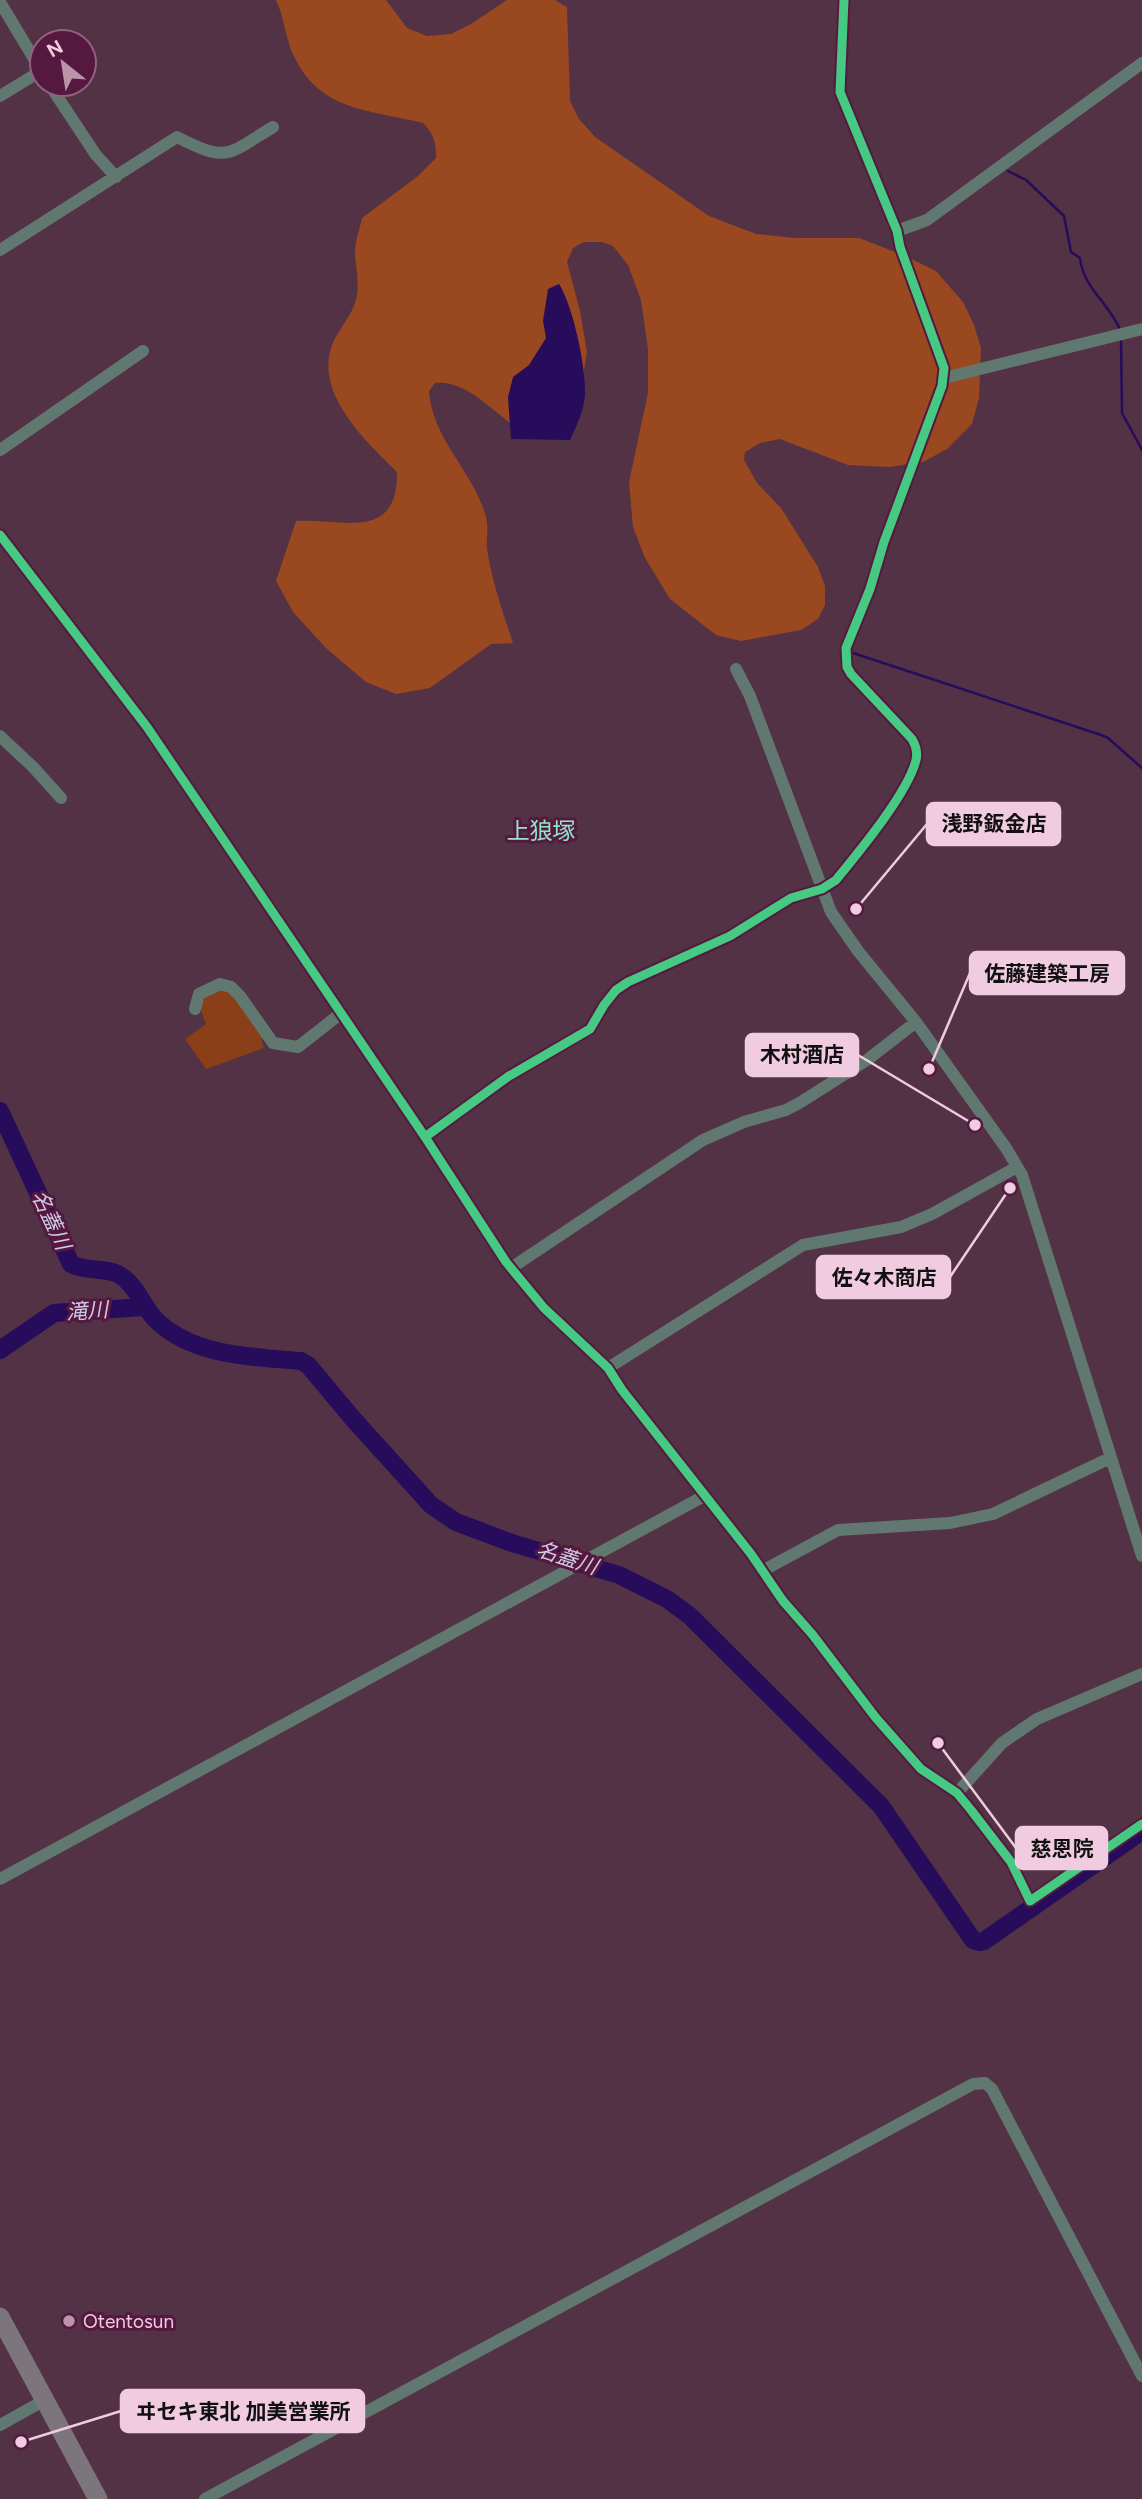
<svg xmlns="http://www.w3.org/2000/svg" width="1142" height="2499" font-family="Figtree,'Noto Sans JP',sans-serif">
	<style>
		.green { fill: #8b3f18 }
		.forest { fill: #994820 }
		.water { fill: #260c5a }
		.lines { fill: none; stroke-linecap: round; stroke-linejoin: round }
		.stream { stroke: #260c5a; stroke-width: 2.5 }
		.river { stroke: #260c5a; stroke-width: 18 }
		.minor { stroke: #617870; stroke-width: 12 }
		.highway { stroke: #7c767c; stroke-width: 19 }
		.cycleway-casing { stroke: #55193f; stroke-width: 13 }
		.cycleway { stroke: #46c982; stroke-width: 9 }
		.poi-dot { fill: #ba95a9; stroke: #55193f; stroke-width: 2.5 }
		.labels { text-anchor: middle; stroke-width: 6; stroke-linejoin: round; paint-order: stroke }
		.poi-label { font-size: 19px; fill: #f1cbdf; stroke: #55193f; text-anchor: start }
		.water-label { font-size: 21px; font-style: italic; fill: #cbcbe7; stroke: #55193f }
		.quarter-label { font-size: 23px; fill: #8ee6c2; stroke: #55193f }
		.leader { fill: none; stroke: #f1cbdf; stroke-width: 2.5 }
		.callout-dot { fill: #f1cbdf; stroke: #55193f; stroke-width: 2.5 }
		.callout { fill: #f1cbdf; stroke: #f1cbdf; stroke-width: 2.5 }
		.callout-label { font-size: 21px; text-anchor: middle; font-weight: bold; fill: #111 }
	</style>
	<rect width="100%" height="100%" fill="#533246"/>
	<!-- green -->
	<path class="green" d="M 219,988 L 229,988 L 265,1037 L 261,1039 L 264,1048 L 206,1069 L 185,1039 L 206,1024 L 200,1008 L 201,998 Z"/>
	<!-- forest -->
	<path class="forest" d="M 276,0 L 386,0 L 407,28 L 427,36 L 451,34 L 471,24 L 507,0 L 555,0 L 567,7 L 570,101 L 579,119 L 595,137 L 709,216 L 756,234 L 795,238 L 859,238 L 903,255 L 936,271 L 963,302 L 974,325 L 981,348 L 979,398 L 972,424 L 947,449 L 923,462 L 889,467 L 848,465 L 780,439 L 760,443 L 745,452 L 744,460 L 757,483 L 781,508 L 818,567 L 825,586 L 825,605 L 818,619 L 801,630 L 741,641 L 716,635 L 670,599 L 645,558 L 633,527 L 629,482 L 648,393 L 648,349 L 641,300 L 628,265 L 613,246 L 602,242 L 584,242 L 573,248 L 567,262 L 580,311 L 587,352 L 579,401 L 558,437 C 510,447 483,379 435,383 L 429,391 C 432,439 474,472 486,517 C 489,527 486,539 487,549 C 492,582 503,612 513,643 L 491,644 L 430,688 L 396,694 L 366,682 L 326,648 L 293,612 L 276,581 L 296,521 C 341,518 398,543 397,472 C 366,441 314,394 332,345 C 338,330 350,318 355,303 C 361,285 355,267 355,249 C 356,239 360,228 362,218 L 418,176 L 436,158 C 436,143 434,134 423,123 C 368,109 318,112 292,52 C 285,35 284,17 276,0 Z"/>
	<!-- water -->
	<path class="water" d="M 559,284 C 573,306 586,367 585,394 C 584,410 577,425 570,440 L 511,439 L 508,397 L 513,377 L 529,365 L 546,338 L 543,321 L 548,289 Z"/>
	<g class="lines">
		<!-- stream -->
		<path class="stream" d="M 1008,171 L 1026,180 L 1064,216 L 1071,252 L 1080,258 C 1083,288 1111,305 1121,332
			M 1121,338 L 1122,413 L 1142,450
			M 850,652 L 1101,735 L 1108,738 L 1142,768"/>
		<!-- river -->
		<path class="river" d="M 0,1111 L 71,1264 C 86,1272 103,1267 118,1274 C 136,1284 142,1305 155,1319 C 191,1356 253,1357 301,1361 L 308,1365 L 354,1420 L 431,1505 L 456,1522 L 512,1543 L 619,1575 L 667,1599 L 690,1616 L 881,1806 L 973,1940 L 980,1942 L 984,1941 L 1142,1831
			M 0,1350 L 54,1313 L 144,1307"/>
		<!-- minor -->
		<path class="minor" d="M 0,2 L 42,72
			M 49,84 L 96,155 L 116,177
			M 0,96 L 41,71
			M 897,231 L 927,220 L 1142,63
			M 0,250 L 177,137 C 228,163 227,155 273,127
			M 944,378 L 1142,329
			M 0,450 L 143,351
			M 0,535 L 147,727 L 425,1137 L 506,1262 L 544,1308 L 608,1368 L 622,1390 L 751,1554 L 783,1601 L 812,1634 L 876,1718 L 921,1769 L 957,1793 L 971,1810 L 1011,1862 L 1030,1901 L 1142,1824
			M 736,669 L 750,696 L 831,912 L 858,951 L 916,1022 L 1006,1148 L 1022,1175 L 1142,1556
			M 0,736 L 33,767 L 61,798
			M 195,1009 L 199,994 L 220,984 L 231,987 L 240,996 L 273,1043 L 298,1047 L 340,1014
			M 425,1137 L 509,1076 L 590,1029 L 604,1005 L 616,990 L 628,982 L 730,936 L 791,898 L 822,889 L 836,880 C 858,853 908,793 916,760 C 918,752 916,746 912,739 L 851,674 L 847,667 L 846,648 L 870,589 L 884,542 L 942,386 L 944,368 L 900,247 L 897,231 L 840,92 L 844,0
			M 511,1268 L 703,1140 L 744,1122 L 786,1110 L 801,1102 L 867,1060 L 916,1022
			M 608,1368 L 803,1245 L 901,1227 L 932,1214 L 1017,1167
			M 762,1571 L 838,1530 L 950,1523 L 993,1514 L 1110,1458
			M 957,1793 L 1002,1743 L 1037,1719 L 1142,1674
			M 0,1879 L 704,1496
			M 0,2425 L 45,2400
			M 205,2499 L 973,2084 L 985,2083 L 992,2089 L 1142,2376"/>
		<!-- highway -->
		<path class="highway" d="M 0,2317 L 98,2499"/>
		<!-- cycleway casing -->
		<g class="cycleway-casing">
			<path id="cycleway" d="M 0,535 L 147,727 L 425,1137 L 506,1262 L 544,1308 L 608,1368 L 622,1390 L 751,1554 L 783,1601 L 812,1634 L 876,1718 L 921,1769 L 957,1793 L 971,1810 L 1011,1862 L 1030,1901 L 1142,1824
				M 425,1137 L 509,1076 L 590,1029 L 604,1005 L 616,990 L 628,982 L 730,936 L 791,898 L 822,889 L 836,880 C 858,853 908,793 916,760 C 918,752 916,746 912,739 L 851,674 L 847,667 L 846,648 L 870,589 L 884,542 L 942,386 L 944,368 L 900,247 L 897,231 L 840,92 L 844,0"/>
		</g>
		<!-- cycleway -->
		<use href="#cycleway" class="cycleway"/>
	</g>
	<!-- markers -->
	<circle class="poi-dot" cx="69" cy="2321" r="7"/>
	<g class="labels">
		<!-- poi labels -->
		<g class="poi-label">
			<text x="83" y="2328">Otentosun</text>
		</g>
		<!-- water labels -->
		<g class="water-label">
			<text transform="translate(51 1220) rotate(65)" y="7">名蓋川</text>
			<text transform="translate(87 1311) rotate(-4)" y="7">滝川</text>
			<text transform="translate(567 1558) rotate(18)" y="7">名蓋川</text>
		</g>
		<!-- quarter labels -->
		<g class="quarter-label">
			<text x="541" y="839">上狼塚</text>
		</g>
	</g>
	<!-- callouts -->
	<path class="leader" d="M856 909L927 824M929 1069L970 973M975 1125L858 1055M1010 1188L950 1277M938 1743L1016 1848M21 2442L121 2411"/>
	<g class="callout-dot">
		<circle cx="856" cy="909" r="7"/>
		<circle cx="929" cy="1069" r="7"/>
		<circle cx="975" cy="1125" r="7"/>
		<circle cx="1010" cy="1188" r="7"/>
		<circle cx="938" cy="1743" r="7"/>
		<circle cx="21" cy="2442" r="7"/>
	</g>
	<g class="callout">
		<rect x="927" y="803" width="133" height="42" rx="7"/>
		<rect x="970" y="952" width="154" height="42" rx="7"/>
		<rect x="746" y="1034" width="112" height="42" rx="7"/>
		<rect x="817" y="1256" width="133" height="42" rx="7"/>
		<rect x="1016" y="1827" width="91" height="42" rx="7"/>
		<rect x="121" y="2390" width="243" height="42" rx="7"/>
	</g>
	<g class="callout-label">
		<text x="994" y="831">浅野鈑金店</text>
		<text x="1047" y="981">佐藤建築工房</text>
		<text x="802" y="1062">木村酒店</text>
		<text x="884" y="1285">佐々木商店</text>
		<text x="1062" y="1856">慈恩院</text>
		<text x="243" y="2419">ヰセキ東北 加美営業所</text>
	</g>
	<!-- north arrow -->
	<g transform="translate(63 63) rotate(330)"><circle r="33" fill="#55193f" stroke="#93607f" stroke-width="2"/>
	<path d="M0-5L12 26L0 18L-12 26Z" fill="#ba95a9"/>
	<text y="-10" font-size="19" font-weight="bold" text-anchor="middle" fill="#f1cbdf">N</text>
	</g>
</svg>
